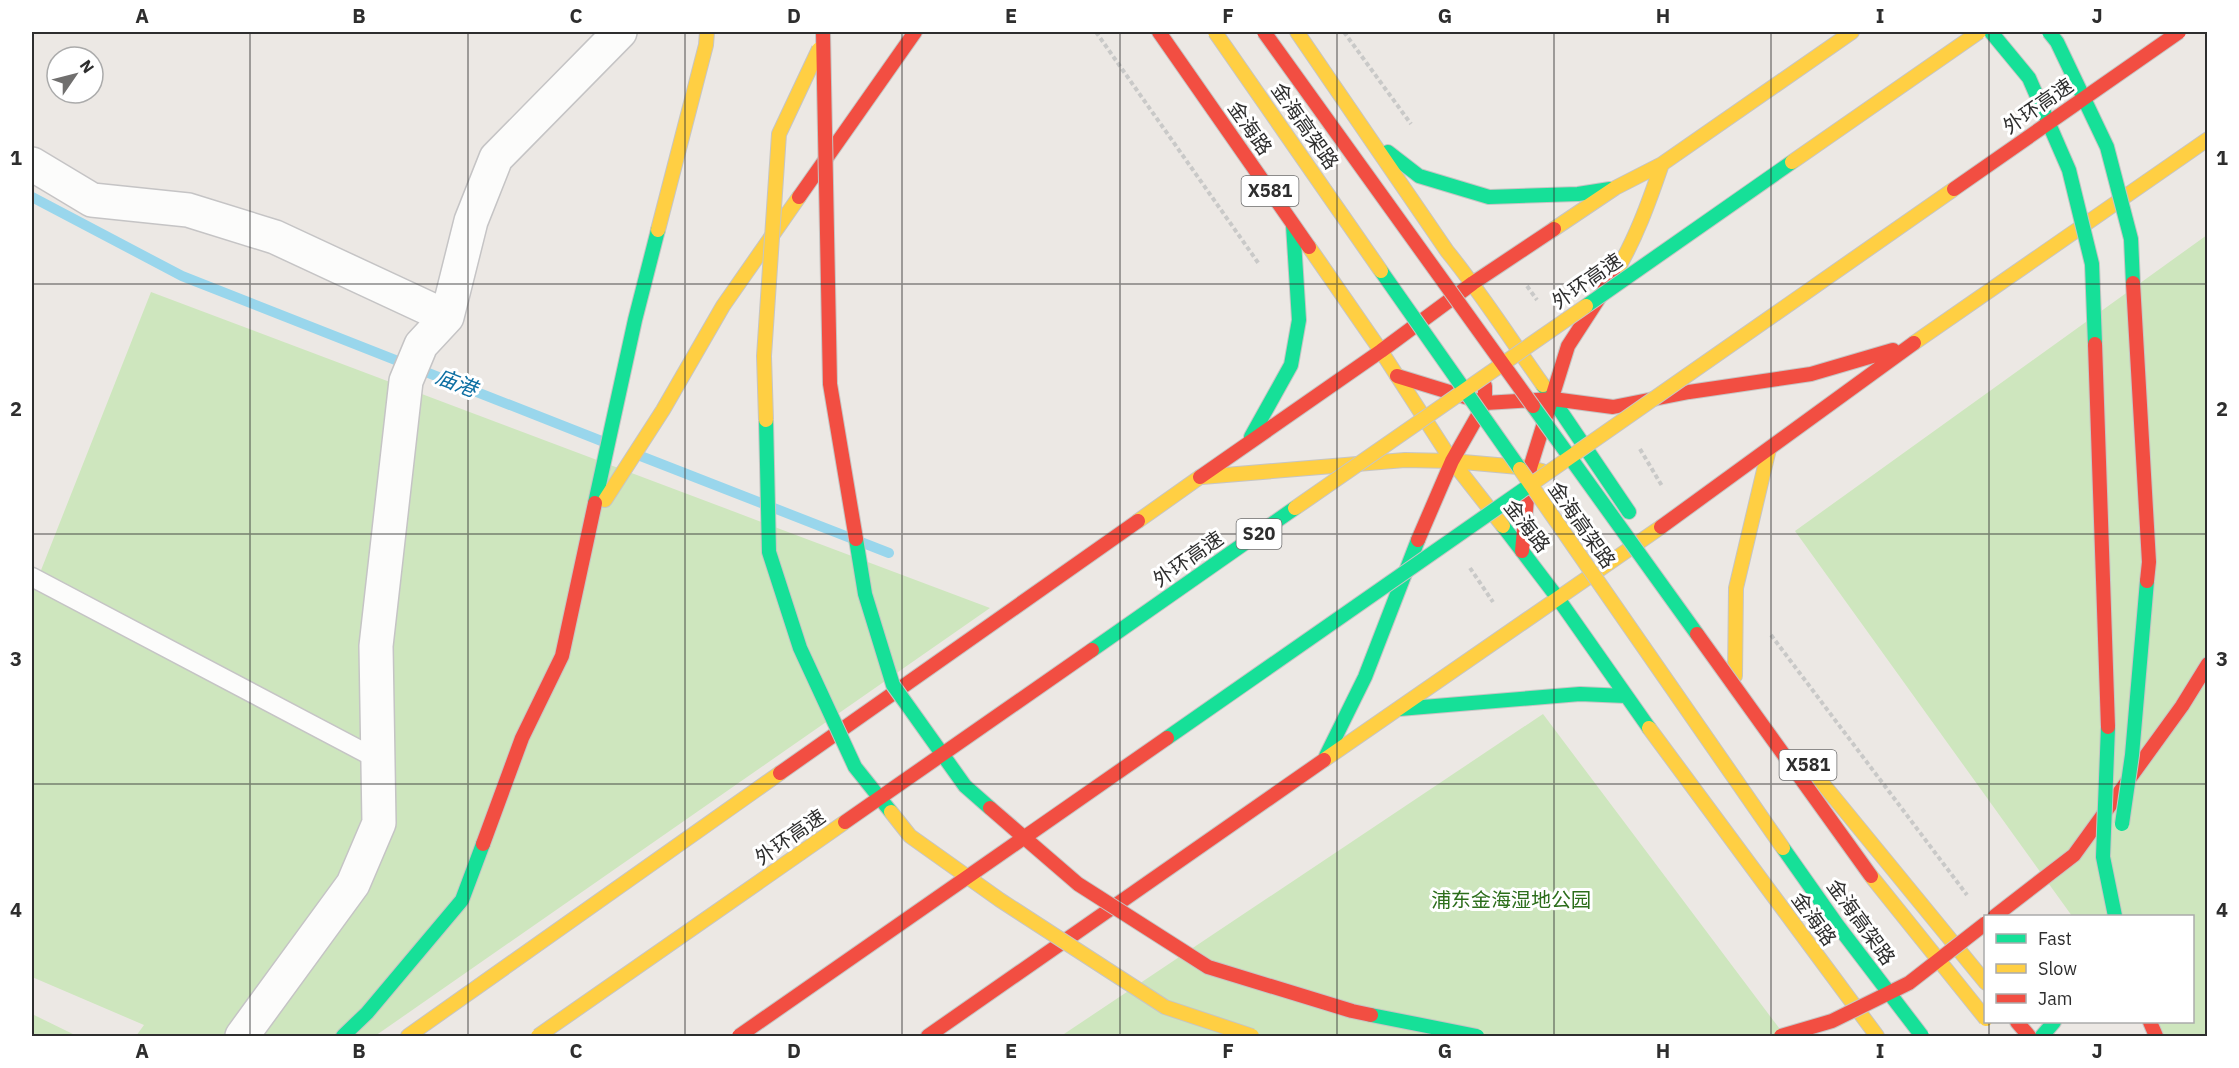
<svg xmlns="http://www.w3.org/2000/svg" width="2239" height="1068" font-family="'IBM Plex Sans','Noto Sans SC',sans-serif">
	<style>
		.green { fill: #cee6be }
		.lines { fill: none; stroke-linecap: round; stroke-linejoin: round }
		.stream { stroke: #99d6ec; stroke-width: 10 }
		.lane-casing { stroke: #c5c4c5; stroke-width: 21 }
		.street-casing { stroke: #c5c4c5; stroke-width: 36 }
		.fast-casing { stroke: #c6c5c4; stroke-width: 16 }
		.slow-casing { stroke: #c6c5c4; stroke-width: 16 }
		.jam-casing { stroke: #c6c5c4; stroke-width: 16 }
		.path { stroke: #c9c9c8; stroke-width: 4; stroke-dasharray: 4.5 3; stroke-linecap: butt }
		.lane { stroke: #fcfcfb; stroke-width: 18 }
		.street { stroke: #fcfcfb; stroke-width: 33 }
		.fast { stroke: #16e098; stroke-width: 14 }
		.slow { stroke: #ffcf43; stroke-width: 14 }
		.jam { stroke: #f24e42; stroke-width: 14 }
		.fast-bridge-casing { stroke: #c6c5c4; stroke-width: 16; stroke-linecap: butt }
		.slow-bridge-casing { stroke: #c6c5c4; stroke-width: 16; stroke-linecap: butt }
		.jam-bridge-casing { stroke: #c6c5c4; stroke-width: 16; stroke-linecap: butt }
		.fast-bridge { stroke: #16e098; stroke-width: 14 }
		.slow-bridge { stroke: #ffcf43; stroke-width: 14 }
		.jam-bridge { stroke: #f24e42; stroke-width: 14 }
		.grid { fill: none; stroke: #2e2e2e; stroke-width: 1.5; stroke-opacity: 0.55 }
		.labels { text-anchor: middle; stroke-width: 6; stroke-linejoin: round; paint-order: stroke }
		.shield { fill: #fff; stroke: #6d6d6d; stroke-width: 1.5 }
		.shield-label { font-size: 18px; font-weight: bold; fill: #2e2e2e }
		.street-label { font-size: 20px; fill: #2e2e2e; stroke: #fff }
		.park-label { font-size: 20px; fill: #2c6e1b; stroke: #fff }
		.water-label { font-size: 21px; font-style: italic; fill: #0d6fa3; stroke: #fff }
		.neatline { fill: none; stroke: #2e2e2e; stroke-width: 2 }
		.grid-label { font-size: 20px; text-anchor: middle; font-weight: bold; fill: #2e2e2e }
	</style>
	<rect width="100%" height="100%" fill="#ece8e4"/>
	<!-- green -->
	<path class="green" d="M 2207,235 L 2207,1036 L 2159,1036 L 2148,1022 L 2192,1022 L 2192,916 L 2072,916 L 1795,531 Z
		M 151,292 L 990,608 L 375,1036 L 136,1036 L 144,1025 L 32,977 L 32,593 Z
		M 1543,714 L 1785,1036 L 1061,1036 Z
		M 32,1014 L 77,1036 L 32,1036 Z"/>
	<g class="lines">
		<!-- stream -->
		<path class="stream" d="M 32,197 L 182,276 L 604,442
			M 638,455 L 889,553"/>
		<!-- lane casing -->
		<g class="lane-casing">
			<path id="lane" d="M 32,577 L 377,759"/>
		</g>
		<!-- street casing -->
		<g class="street-casing">
			<path id="street" d="M 32,164 L 92,200 L 188,210 L 275,237 L 447,317
				M 242,1036 L 353,884 L 379,823 L 376,646 L 406,381 L 421,345 L 447,317 L 471,221 L 496,158 L 620,32"/>
		</g>
		<!-- fast casing -->
		<g class="fast-casing">
			<path id="fast" d="M 1388,152 L 1419,176 L 1489,197 L 1578,194 L 1610,189
				M 1543,385 L 1629,512
				M 1251,437 L 1291,365 L 1299,320 L 1293,225
				M 595,503 L 635,320 L 658,230
				M 1503,526 L 1557,597 L 1649,728
				M 1399,709 L 1580,694 L 1626,696
				M 1326,756 L 1365,677 L 1418,540
				M 343,1036 L 367,1013 L 462,900 L 483,844
				M 2042,1036 L 2054,1022"/>
		</g>
		<!-- slow casing -->
		<g class="slow-casing">
			<path id="slow" d="M 1297,32 L 1447,251 C 1482,294 1511,340 1543,385
				M 1662,164 L 1852,32
				M 1554,229 L 1615,188 L 1662,164
				M 658,230 L 706,45 L 707,32
				M 1309,247 L 1381,351 L 1452,461 L 1503,526
				M 1614,275 C 1635,241 1649,202 1662,164
				M 1914,343 L 2208,139
				M 1202,477 L 1405,460 L 1452,461 L 1530,468 L 1542,471
				M 605,500 L 663,410 L 723,306 L 799,197
				M 1138,521 L 1200,477
				M 1735,676 L 1736,588 L 1769,449
				M 1649,728 L 1877,1036
				M 1324,760 L 1661,527
				M 1814,773 L 1986,983
				M 408,1036 L 780,773"/>
		</g>
		<!-- jam casing -->
		<g class="jam-casing">
			<path id="jam" d="M 1159,32 L 1309,247
				M 799,197 L 915,32
				M 1397,376 L 1485,403 L 1553,399 L 1613,407 L 1689,392 L 1811,374 L 1893,350
				M 1200,477 L 1381,351 L 1473,283 L 1554,229
				M 1661,527 L 1914,343
				M 1418,540 L 1452,461 L 1485,403 L 1485,386
				M 1522,551 L 1530,468 L 1568,346 L 1614,275
				M 780,773 L 1138,521
				M 483,844 L 522,738 L 562,656 L 595,503
				M 1995,916 L 2074,855 L 2182,706 L 2208,664
				M 2017,1022 L 2029,1036
				M 2150,1022 L 2156,1036
				M 928,1036 L 1324,760"/>
		</g>
		<!-- path -->
		<path class="path" d="M 1096,32 L 1259,264
			M 1344,32 L 1411,124
			M 1527,286 L 1537,300
			M 1640,449 L 1662,486
			M 1470,568 L 1493,602
			M 1771,635 L 1967,895"/>
		<!-- lane -->
		<use href="#lane" class="lane"/>
		<!-- street -->
		<use href="#street" class="street"/>
		<!-- fast -->
		<use href="#fast" class="fast"/>
		<!-- slow -->
		<use href="#slow" class="slow"/>
		<!-- jam -->
		<use href="#jam" class="jam"/>
		<!-- fast-bridge casing -->
		<g class="fast-bridge-casing">
			<path id="fast-bridge" d="M 1991,32 L 2029,78 L 2069,170 L 2092,264 L 2095,344
				M 2049,32 L 2057,42 L 2107,147 L 2131,239 L 2133,283
				M 1381,271 L 1520,469
				M 1586,306 L 1792,162
				M 1533,406 L 1697,634
				M 766,420 L 769,552 L 800,648 L 855,767 L 891,812
				M 856,539 L 865,594 L 893,685 L 965,786 L 990,808
				M 1092,650 L 1295,508
				M 2108,727 L 2103,857 L 2115,916
				M 1167,738 L 1533,483
				M 2122,824 L 2132,755 L 2147,581
				M 1783,848 L 1838,926 L 1922,1036
				M 1371,1015 L 1477,1036"/>
		</g>
		<!-- slow-bridge casing -->
		<g class="slow-bridge-casing">
			<path id="slow-bridge" d="M 1215,32 L 1381,271
				M 1792,162 L 1979,32
				M 766,420 L 764,356 L 779,134 L 819,49
				M 1520,469 L 1783,848
				M 1533,483 L 1954,189
				M 1295,508 L 1586,306
				M 891,812 L 910,836 L 1000,900 L 1165,1007 L 1252,1036
				M 1871,876 L 1986,1019
				M 538,1036 L 845,822"/>
		</g>
		<!-- jam-bridge casing -->
		<g class="jam-bridge-casing">
			<path id="jam-bridge" d="M 823,32 L 830,384 L 856,539
				M 1264,32 L 1533,406
				M 1954,189 L 2179,32
				M 2133,283 L 2149,562 L 2147,581
				M 2095,344 L 2108,727
				M 1697,634 L 1871,876
				M 990,808 L 1078,884 L 1208,967 L 1352,1011 L 1371,1015
				M 845,822 L 1092,650
				M 739,1036 L 1167,738
				M 1781,1036 L 1832,1021 L 1909,983 L 1986,923"/>
		</g>
		<!-- fast-bridge -->
		<use href="#fast-bridge" class="fast-bridge"/>
		<!-- slow-bridge -->
		<use href="#slow-bridge" class="slow-bridge"/>
		<!-- jam-bridge -->
		<use href="#jam-bridge" class="jam-bridge"/>
	</g>
	<!-- grid -->
	<path class="grid" d="M 250,32 L 250,1036M 468,32 L 468,1036M 685,32 L 685,1036M 902,32 L 902,1036M 1120,32 L 1120,1036M 1337,32 L 1337,1036M 1554,32 L 1554,1036M 1771,32 L 1771,1036M 1989,32 L 1989,916M 32,284 L 2208,284M 32,534 L 2208,534M 32,784 L 2208,784M 1989,1022 L 1989,1036"/>
	<g class="labels">
		<!-- shield labels -->
		<g class="shield">
			<rect x="1241.5" y="176" width="57" height="30" rx="4.5"/>
			<rect x="1236.5" y="519" width="45" height="30" rx="4.5"/>
			<rect x="1779.5" y="750" width="57" height="30" rx="4.5"/>
		</g>
		<g class="shield-label">
			<text x="1270" y="197">X581</text>
			<text x="1259" y="540">S20</text>
			<text x="1808" y="771">X581</text>
		</g>
		<!-- street labels -->
		<g class="street-label">
			<text transform="translate(2038 106) rotate(-35)" y="7">外环高速</text>
			<text transform="translate(1305 126) rotate(55)" y="7">金海高架路</text>
			<text transform="translate(1250 128) rotate(55)" y="7">金海路</text>
			<text transform="translate(1587 281) rotate(-35)" y="7">外环高速</text>
			<text transform="translate(1582 525) rotate(55)" y="7">金海高架路</text>
			<text transform="translate(1527 526) rotate(52)" y="7">金海路</text>
			<text transform="translate(1188 559) rotate(-35)" y="7">外环高速</text>
			<text transform="translate(790 837) rotate(-35)" y="7">外环高速</text>
			<text transform="translate(1814 919) rotate(54)" y="7">金海路</text>
			<text transform="translate(1861 922) rotate(54)" y="7">金海高架路</text>
		</g>
		<!-- park labels -->
		<g class="park-label">
			<text x="1511" y="907">浦东金海湿地公园</text>
		</g>
		<!-- water labels -->
		<g class="water-label">
			<text transform="translate(456 383) rotate(21)" y="7">庙港</text>
		</g>
	</g>
	<!-- border -->
	<rect width="2239" height="1068" fill="none" stroke="#ffffff" stroke-width="66"/>
	<!-- legend -->
	<rect x="1984" y="915" width="210" height="108" fill="#ffffff" stroke="#ababab" stroke-width="1.5"/>
	<rect x="1996" y="934" width="30" height="9" fill="#16e098" stroke="#ababab" stroke-width="1.5"/>
	<text x="2038" y="945" font-size="18" fill="#2e2e2e">Fast</text>
	<rect x="1996" y="964" width="30" height="9" fill="#ffcf43" stroke="#ababab" stroke-width="1.5"/>
	<text x="2038" y="975" font-size="18" fill="#2e2e2e">Slow</text>
	<rect x="1996" y="994" width="30" height="9" fill="#f24e42" stroke="#ababab" stroke-width="1.5"/>
	<text x="2038" y="1005" font-size="18" fill="#2e2e2e">Jam</text>
	<!-- north arrow -->
	<g transform="translate(75 75) rotate(55)"><circle r="28" fill="#ffffff" stroke="#ababab" stroke-width="1.5"/>
	<path d="M0-4.5L10 22L0 15L-10 22Z" fill="#706f6e"/>
	<text y="-9" font-size="16" font-weight="bold" text-anchor="middle" fill="#2e2e2e">N</text>
	</g>
	<rect x="33" y="33" width="2173" height="1002" class="neatline"/>
	<g class="grid-label">
		<text x="142" y="23">A</text>
		<text x="359" y="23">B</text>
		<text x="576" y="23">C</text>
		<text x="794" y="23">D</text>
		<text x="1011" y="23">E</text>
		<text x="1228" y="23">F</text>
		<text x="1445" y="23">G</text>
		<text x="1663" y="23">H</text>
		<text x="1880" y="23">I</text>
		<text x="2097" y="23">J</text>
		<text x="16" y="165">1</text>
		<text x="2222" y="165">1</text>
		<text x="16" y="416">2</text>
		<text x="2222" y="416">2</text>
		<text x="16" y="666">3</text>
		<text x="2222" y="666">3</text>
		<text x="16" y="917">4</text>
		<text x="2222" y="917">4</text>
		<text x="142" y="1058">A</text>
		<text x="359" y="1058">B</text>
		<text x="576" y="1058">C</text>
		<text x="794" y="1058">D</text>
		<text x="1011" y="1058">E</text>
		<text x="1228" y="1058">F</text>
		<text x="1445" y="1058">G</text>
		<text x="1663" y="1058">H</text>
		<text x="1880" y="1058">I</text>
		<text x="2097" y="1058">J</text>
	</g>
</svg>
